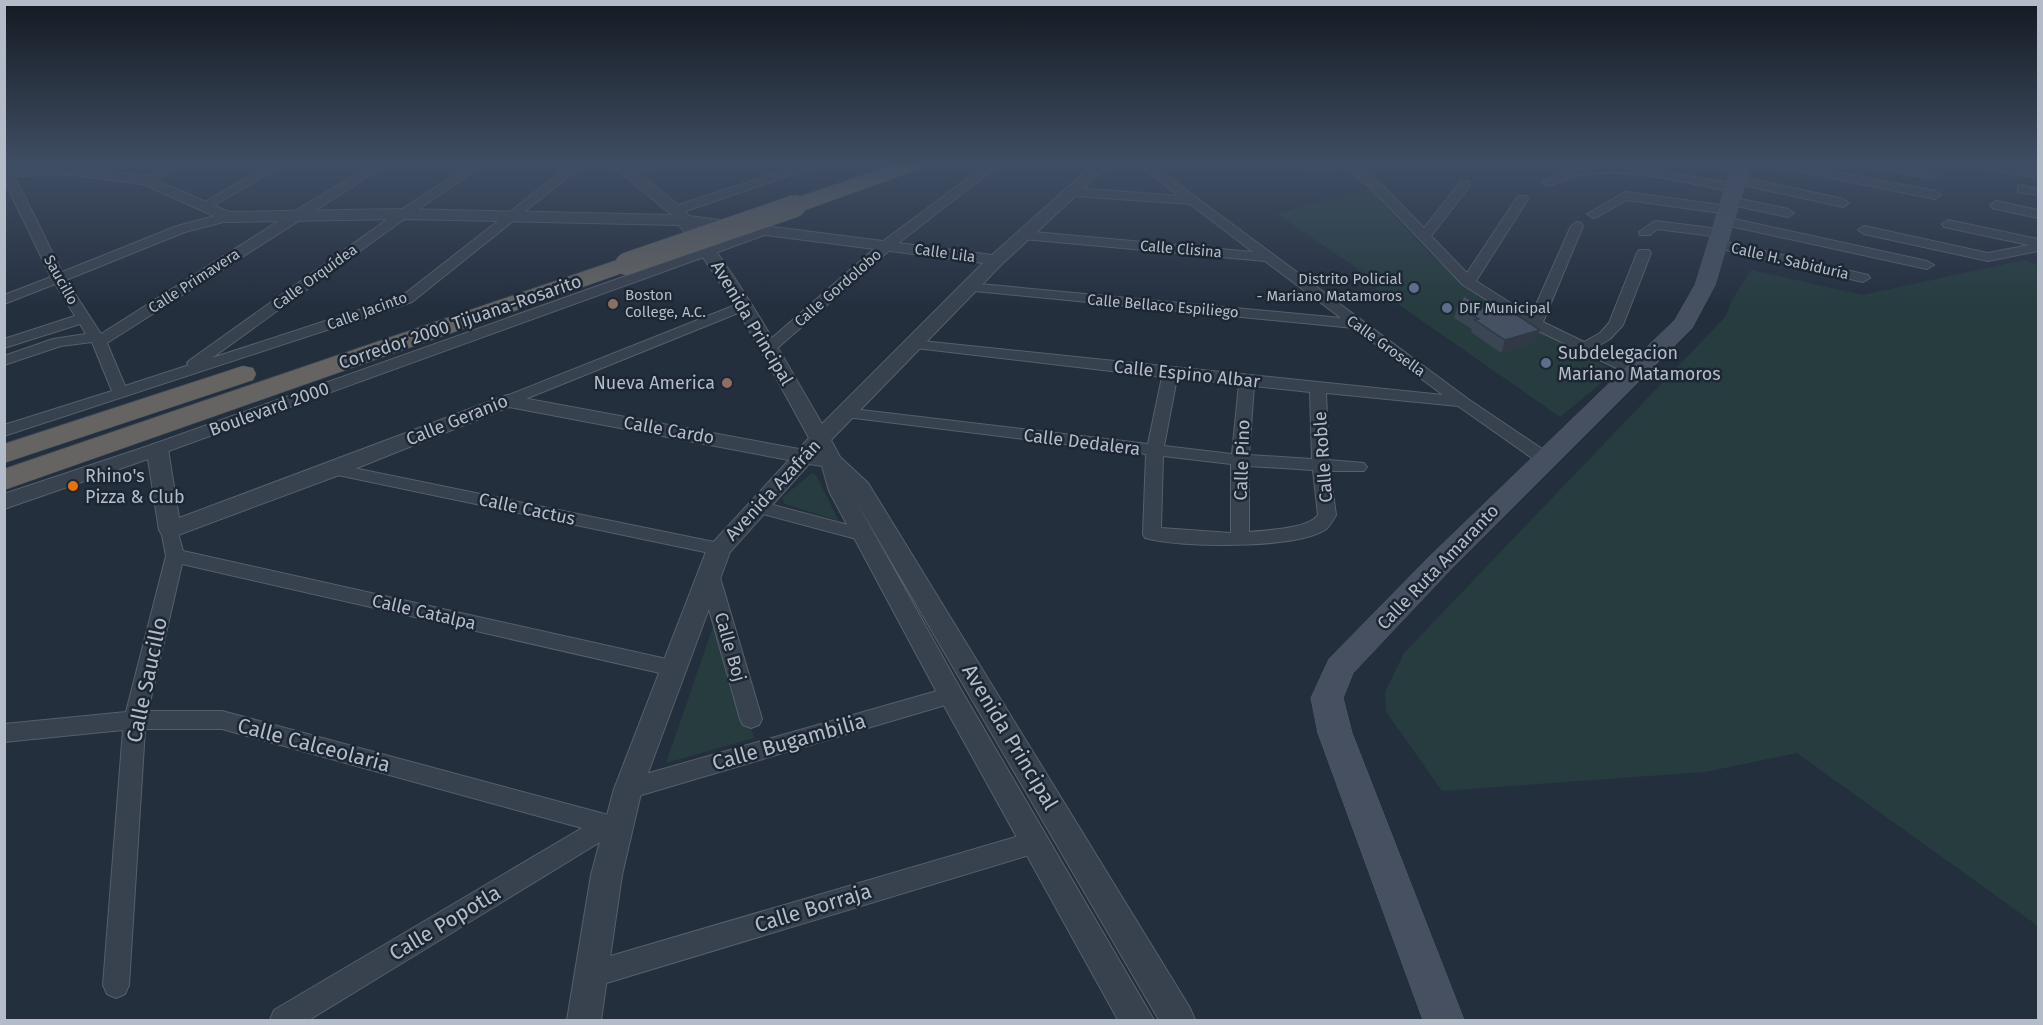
<svg xmlns="http://www.w3.org/2000/svg" width="2043" height="1025" font-family="'Fira Sans',sans-serif">
	<style>
		.green { fill: #263c3f }
		.lines { fill: none; stroke-linecap: round; stroke-linejoin: round }
		.minor-casing { stroke: #565f6c; stroke-width: 2 }
		.tertiary-casing { stroke: #565f6c; stroke-width: 2 }
		.secondary-casing { stroke: #565f6c; stroke-width: 1 }
		.trunk-casing { stroke: #434c59; stroke-width: 1 }
		.minor { fill: #38414e; fill-rule: evenodd }
		.tertiary { fill: #38414e; fill-rule: evenodd }
		.secondary { fill: #465061; fill-rule: evenodd }
		.trunk { fill: #656462; fill-rule: evenodd }
		.trunk-bridge-casing { stroke: #434c59; stroke-width: 23; stroke-linecap: butt }
		.trunk-bridge { stroke: #656462; stroke-width: 22 }
		.wall { fill: #3b4654 }
		.shaded-wall { fill: #303945 }
		.building { fill: #455162; stroke: #303945; stroke-width: 1.5 }
		.service-dot { fill: #5c6f8a; stroke: #1d2633; stroke-width: 2 }
		.education-dot { fill: #8d6e63; stroke: #1d2633; stroke-width: 2 }
		.food-dot { fill: #e8710a; stroke: #1d2633; stroke-width: 2 }
		.labels { text-anchor: middle; stroke-width: 5; stroke-linejoin: round; paint-order: stroke }
		.far-street-label { font-size: 15px; fill: #b4bcc9; stroke: #1d2633 }
		.far-poi-label { font-size: 15px; fill: #b4bcc9; stroke: #1d2633; text-anchor: start }
		.street-label { font-size: 18px; fill: #b4bcc9; stroke: #1d2633 }
		.poi-label { font-size: 18px; fill: #b4bcc9; stroke: #1d2633; text-anchor: start }
		.near-street-label { font-size: 21px; fill: #b4bcc9; stroke: #1d2633 }
	</style>
	<rect width="100%" height="100%" fill="#242f3e"/>
	<!-- green -->
	<path class="green" d="M 1371,189 C 1395,216 1419,245 1447,269 C 1497,313 1558,341 1616,371 L 1560,417 L 1375,288 L 1382,285 L 1277,214 L 1331,197 L 1338,199 Z
		M 2025,260 L 2038,266 L 2038,926 L 1797,753 L 1705,772 L 1442,791 L 1386,712 L 1385,692 L 1404,653 L 1726,316 L 1732,300 L 1751,270 L 1862,295 Z
		M 812,473 L 816,475 L 839,521 L 785,504 L 782,498 Z
		M 716,618 L 754,738 L 666,763 Z"/>
	<g class="lines">
		<!-- minor casing -->
		<g class="minor-casing">
			<path id="minor" d="M 77,164 L 92,164 L 76,173 L 68,173 L 68,169 Z
				M 169,164 L 184,164 L 150,183 L 142,183 L 140,180 Z
				M 271,164 L 285,164 L 208,209 L 200,209 L 198,206 Z
				M 374,164 L 388,164 L 107,343 L 125,386 L 189,365 L 187,363 L 190,360 L 399,211 L 471,164 L 485,164 L 407,217 L 212,358 L 402,296 L 571,164 L 584,164 L 412,302 L 4,436 L 4,425 L 112,391 L 92,342 L 61,346 L 4,365 L 4,356 L 53,339 L 86,334 L 80,324 L 4,348 L 4,339 L 75,316 L 55,284 L 4,304 L 4,295 L 51,277 L 4,180 L 4,168 L 12,171 L 62,272 L 177,226 L 227,213 L 233,217 L 231,220 L 185,232 L 66,280 L 101,334 L 293,212 Z
				M 648,164 L 666,164 L 630,176 L 624,173 Z
				M 805,164 L 823,164 L 680,213 L 672,213 L 670,210 L 672,207 Z
				M 987,164 L 1000,164 L 892,248 L 774,351 L 764,351 L 762,348 L 764,345 L 882,242 Z
				M 1138,164 L 1151,164 L 1468,399 L 1551,455 L 1554,459 L 1551,463 L 1539,463 L 1458,406 L 1326,393 L 1329,460 L 1364,463 L 1367,467 L 1364,471 L 1330,471 L 1336,515 C 1333,520 1330,526 1325,530 C 1295,549 1180,548 1145,538 L 1143,534 L 1146,454 L 838,416 L 836,413 L 838,410 L 844,408 L 1148,444 L 1162,377 L 907,347 L 905,344 L 907,341 L 912,340 L 1443,395 L 1354,328 L 964,290 L 962,287 L 969,283 L 1341,318 L 1265,261 L 1023,239 L 1017,235 L 1023,231 L 1253,252 L 1190,204 L 1074,196 L 1068,192 L 1074,188 L 1179,196 ZM 1177,378 L 1239,384 L 1232,454 L 1164,446 ZM 1254,386 L 1310,392 L 1312,459 L 1249,455 ZM 1163,456 L 1231,464 L 1231,533 L 1161,528 ZM 1249,466 L 1313,470 L 1318,515 C 1308,529 1267,530 1249,532 Z
				M 1340,164 L 1353,164 L 1380,183 L 1424,228 L 1461,181 L 1469,181 L 1469,187 L 1431,236 L 1467,273 L 1518,196 L 1526,196 L 1528,199 L 1476,281 L 1531,316 L 1571,226 L 1577,222 L 1581,223 L 1583,226 L 1543,322 L 1584,342 L 1600,333 L 1609,323 L 1637,253 L 1639,250 L 1649,250 L 1651,253 L 1623,325 L 1610,339 L 1596,347 L 1641,369 L 1644,372 L 1641,375 L 1631,375 L 1530,327 L 1463,285 L 1372,189 Z
				M 1713,164 L 1738,164 L 1747,168 L 1741,171 L 1715,166 Z
				M 1771,164 L 1795,164 L 1935,191 L 1941,195 L 1935,199 L 1777,167 Z
				M 1867,164 C 1885,164 1923,164 1937,175 L 1931,179 L 1873,167 Z
				M 1996,164 L 2038,172 L 2038,178 L 1993,170 L 1987,167 Z
				M 1613,166 L 1665,172 L 1734,184 L 1740,188 L 1734,192 C 1687,183 1636,168 1588,174 C 1573,175 1562,182 1548,186 L 1542,182 L 1567,170 Z
				M 1737,176 L 1843,199 L 1849,203 L 1843,207 L 1733,183 L 1731,180 Z
				M 2022,185 L 2038,189 L 2038,195 L 2018,192 L 2018,186 Z
				M 1625,192 L 1728,206 L 1734,210 L 1728,214 L 1627,200 L 1597,217 L 1593,218 L 1587,214 Z
				M 1731,197 L 1788,209 L 1794,213 L 1788,217 L 1727,204 L 1727,198 Z
				M 1996,201 L 2038,210 L 2038,218 L 1992,208 L 1990,205 Z
				M 1725,217 L 1927,261 L 1934,265 L 1927,269 L 1721,224 L 1719,221 Z
				M 1948,220 L 2038,239 L 2038,251 L 1988,261 L 1864,234 L 1858,230 L 1864,226 L 1988,253 L 2029,245 L 1944,227 L 1942,224 Z
				M 1655,221 L 1720,229 L 1726,233 L 1720,237 L 1657,229 L 1650,235 L 1640,235 L 1639,232 Z
				M 769,225 L 775,229 L 773,232 L 163,453 L 151,453 L 149,449 L 151,445 Z
				M 1718,240 L 1868,275 L 1870,278 L 1863,282 L 1713,247 L 1712,244 L 1713,241 Z
				M 743,302 L 748,303 L 750,306 L 748,309 L 513,404 L 507,406 L 499,401 L 501,398 Z
				M 334,464 L 719,543 L 726,545 L 728,549 L 726,553 L 719,555 L 328,473 L 325,469 L 328,465 Z
				M 758,501 L 871,531 L 873,535 L 871,539 L 864,541 L 752,511 L 749,507 L 752,503 Z
				M 170,524 L 176,526 L 183,551 L 680,662 L 683,668 L 680,674 L 673,676 L 182,564 L 148,711 L 222,711 L 616,817 L 624,820 L 628,827 L 624,834 L 616,837 L 610,836 L 309,1020 L 270,1020 L 274,1010 L 582,828 L 222,729 L 145,729 L 129,985 L 125,994 L 116,998 L 107,994 L 103,985 L 123,730 L 4,742 L 4,724 L 126,712 L 166,556 L 161,530 L 164,526 Z
				M 709,567 L 716,569 L 719,574 L 762,719 L 759,725 L 751,728 L 743,725 L 740,719 L 699,574 L 702,569 Z
				M 951,687 L 959,689 L 962,695 L 959,701 L 628,799 L 620,796 L 616,789 L 620,782 L 628,779 Z
				M 1036,831 L 1045,834 L 1048,842 L 1045,850 L 1036,853 L 590,988 L 581,984 L 577,975 L 581,966 L 590,962 Z"/>
		</g>
		<!-- tertiary casing -->
		<g class="tertiary-casing">
			<path id="tertiary" d="M 610,164 L 626,164 L 681,207 L 689,216 L 992,255 L 1094,164 L 1110,164 L 1002,264 L 831,440 L 840,457 L 868,483 L 1190,1008 L 1195,1020 L 1159,1020 L 856,501 L 960,688 L 1154,1020 L 1118,1020 L 942,702 L 829,491 L 822,466 L 809,464 L 730,552 L 642,789 L 622,875 L 601,1020 L 567,1020 L 591,875 L 614,789 L 707,549 L 789,460 L 509,407 L 342,474 L 170,538 L 162,535 L 159,530 L 148,459 L 4,509 L 4,494 L 157,443 L 164,444 L 168,449 L 179,518 L 507,395 L 799,449 L 809,438 C 769,365 730,290 679,225 L 403,219 L 227,222 L 143,184 L 72,175 L 4,176 L 4,168 L 72,167 L 146,176 L 229,212 L 403,209 L 672,215 ZM 697,226 L 983,263 L 822,424 C 783,357 745,287 697,226 Z"/>
		</g>
		<!-- secondary casing -->
		<g class="secondary-casing">
			<path id="secondary" d="M 1733,164 L 1751,164 L 1715,285 L 1692,328 L 1449,571 L 1353,673 L 1343,698 L 1352,733 L 1464,1020 L 1423,1020 L 1318,733 L 1311,698 L 1329,659 L 1429,557 L 1675,320 L 1695,285 Z"/>
		</g>
		<!-- trunk casing -->
		<g class="trunk-casing">
			<path id="trunk" d="M 896,164 L 925,164 L 922,168 L 803,211 L 795,212 L 787,211 L 784,206 L 787,201 Z
				M 626,257 L 634,259 L 638,264 L 634,269 L 4,490 L 4,469 Z
				M 243,366 L 253,368 L 256,374 L 253,380 L 4,463 L 4,444 Z"/>
		</g>
		<!-- minor -->
		<use href="#minor" class="minor"/>
		<!-- tertiary -->
		<use href="#tertiary" class="tertiary"/>
		<!-- secondary -->
		<use href="#secondary" class="secondary"/>
		<!-- trunk -->
		<use href="#trunk" class="trunk"/>
		<!-- trunk-bridge casing -->
		<g class="trunk-bridge-casing">
			<path id="trunk-bridge" d="M 626,264 L 795,206"/>
		</g>
		<!-- trunk-bridge -->
		<use href="#trunk-bridge" class="trunk-bridge"/>
	</g>
	<!-- wall -->
	<path class="wall" d="M 1300,164 L 1343,164 L 1342,169 L 1319,176 L 1300,166 Z
		M 1458,306 L 1536,342 L 1501,353 L 1471,332 L 1472,329 L 1454,318 Z"/>
	<!-- shaded-wall -->
	<path class="shaded-wall" d="M 1332,164 L 1343,164 L 1342,169 L 1319,176 L 1320,167 Z
		M 1540,330 L 1536,342 L 1501,353 L 1505,340 Z"/>
	<!-- building -->
	<path class="building" d="M 1314,164 L 1332,164 L 1320,167 Z
		M 1464,296 L 1494,314 L 1509,310 L 1540,330 L 1505,340 L 1475,320 L 1479,319 L 1458,306 Z"/>
	<!-- sky -->
	<linearGradient id="sky" x2="0" y2="1"><stop stop-color="#141a22"/><stop offset="0.53" stop-color="#3f4d63"/><stop offset="1" stop-color="#3f4d63" stop-opacity="0"/></linearGradient>
	<rect width="2043" height="308" fill="url(#sky)"/>
	<!-- markers -->
	<g class="service-dot">
		<circle cx="1414" cy="288" r="6"/>
		<circle cx="1447" cy="308" r="6"/>
		<circle cx="1546" cy="363" r="6"/>
	</g>
	<g class="education-dot">
		<circle cx="613" cy="304" r="6"/>
		<circle cx="727" cy="383" r="6"/>
	</g>
	<circle class="food-dot" cx="73" cy="486" r="6"/>
	<g class="labels">
		<!-- far-street labels -->
		<g class="far-street-label">
			<text transform="translate(1181 249) rotate(5)" y="5">Calle Clisina</text>
			<text transform="translate(945 253) rotate(8)" y="5">Calle Lila</text>
			<text transform="translate(1790 261) rotate(13)" y="5">Calle H. Sabiduría</text>
			<text transform="translate(315 277) rotate(-36)" y="5">Calle Orquídea</text>
			<text transform="translate(61 280) rotate(61)" y="5">Saucillo</text>
			<text transform="translate(194 281) rotate(-33)" y="5">Calle Primavera</text>
			<text transform="translate(838 288) rotate(-41)" y="5">Calle Gordolobo</text>
			<text transform="translate(1163 306) rotate(5)" y="5">Calle Bellaco Espiliego</text>
			<text transform="translate(367 311) rotate(-20)" y="5">Calle Jacinto</text>
			<text transform="translate(1386 346) rotate(36)" y="5">Calle Grosella</text>
		</g>
		<!-- far-poi labels -->
		<g class="far-poi-label">
			<text x="1402" y="284" text-anchor="end">Distrito Policial<tspan x="1402" dy="17">- Mariano Matamoros</tspan></text>
			<text x="625" y="300">Boston<tspan x="625" dy="17">College, A.C.</tspan></text>
			<text x="1459" y="313">DIF Municipal</text>
		</g>
		<!-- street labels -->
		<g class="street-label">
			<text transform="translate(460 322) rotate(-19)" y="6">Corredor 2000 Tijuana-Rosarito</text>
			<text transform="translate(752 323) rotate(59)" y="6">Avenida Principal</text>
			<text transform="translate(1187 374) rotate(6)" y="6">Calle Espino Albar</text>
			<text transform="translate(269 409) rotate(-20)" y="6">Boulevard 2000</text>
			<text transform="translate(457 420) rotate(-22)" y="6">Calle Geranio</text>
			<text transform="translate(669 430) rotate(10)" y="6">Calle Cardo</text>
			<text transform="translate(1082 442) rotate(7)" y="6">Calle Dedalera</text>
			<text transform="translate(1323 457) rotate(-94)" y="6">Calle Roble</text>
			<text transform="translate(1242 460) rotate(-88)" y="6">Calle Pino</text>
			<text transform="translate(773 490) rotate(-47)" y="6">Avenida Azafrán</text>
			<text transform="translate(527 509) rotate(12)" y="6">Calle Cactus</text>
			<text transform="translate(1438 567) rotate(-46)" y="6">Calle Ruta Amaranto</text>
			<text transform="translate(424 612) rotate(13)" y="6">Calle Catalpa</text>
			<text transform="translate(730 647) rotate(74)" y="6">Calle Boj</text>
		</g>
		<!-- poi labels -->
		<g class="poi-label">
			<text x="1558" y="359">Subdelegacion<tspan x="1558" dy="21">Mariano Matamoros</tspan></text>
			<text x="715" y="389" text-anchor="end">Nueva America</text>
			<text x="85" y="482">Rhino's<tspan x="85" dy="21">Pizza &amp; Club</tspan></text>
		</g>
		<!-- near-street labels -->
		<g class="near-street-label">
			<text transform="translate(147 680) rotate(-78)" y="7">Calle Saucillo</text>
			<text transform="translate(1010 737) rotate(59)" y="7">Avenida Principal</text>
			<text transform="translate(789 742) rotate(-16)" y="7">Calle Bugambilia</text>
			<text transform="translate(314 745) rotate(15)" y="7">Calle Calceolaria</text>
			<text transform="translate(813 908) rotate(-17)" y="7">Calle Borraja</text>
			<text transform="translate(445 923) rotate(-31)" y="7">Calle Popotla</text>
		</g>
	</g>
	<!-- border -->
	<rect width="2043" height="1025" fill="none" stroke="#b4bcc9" stroke-width="12"/>
</svg>
